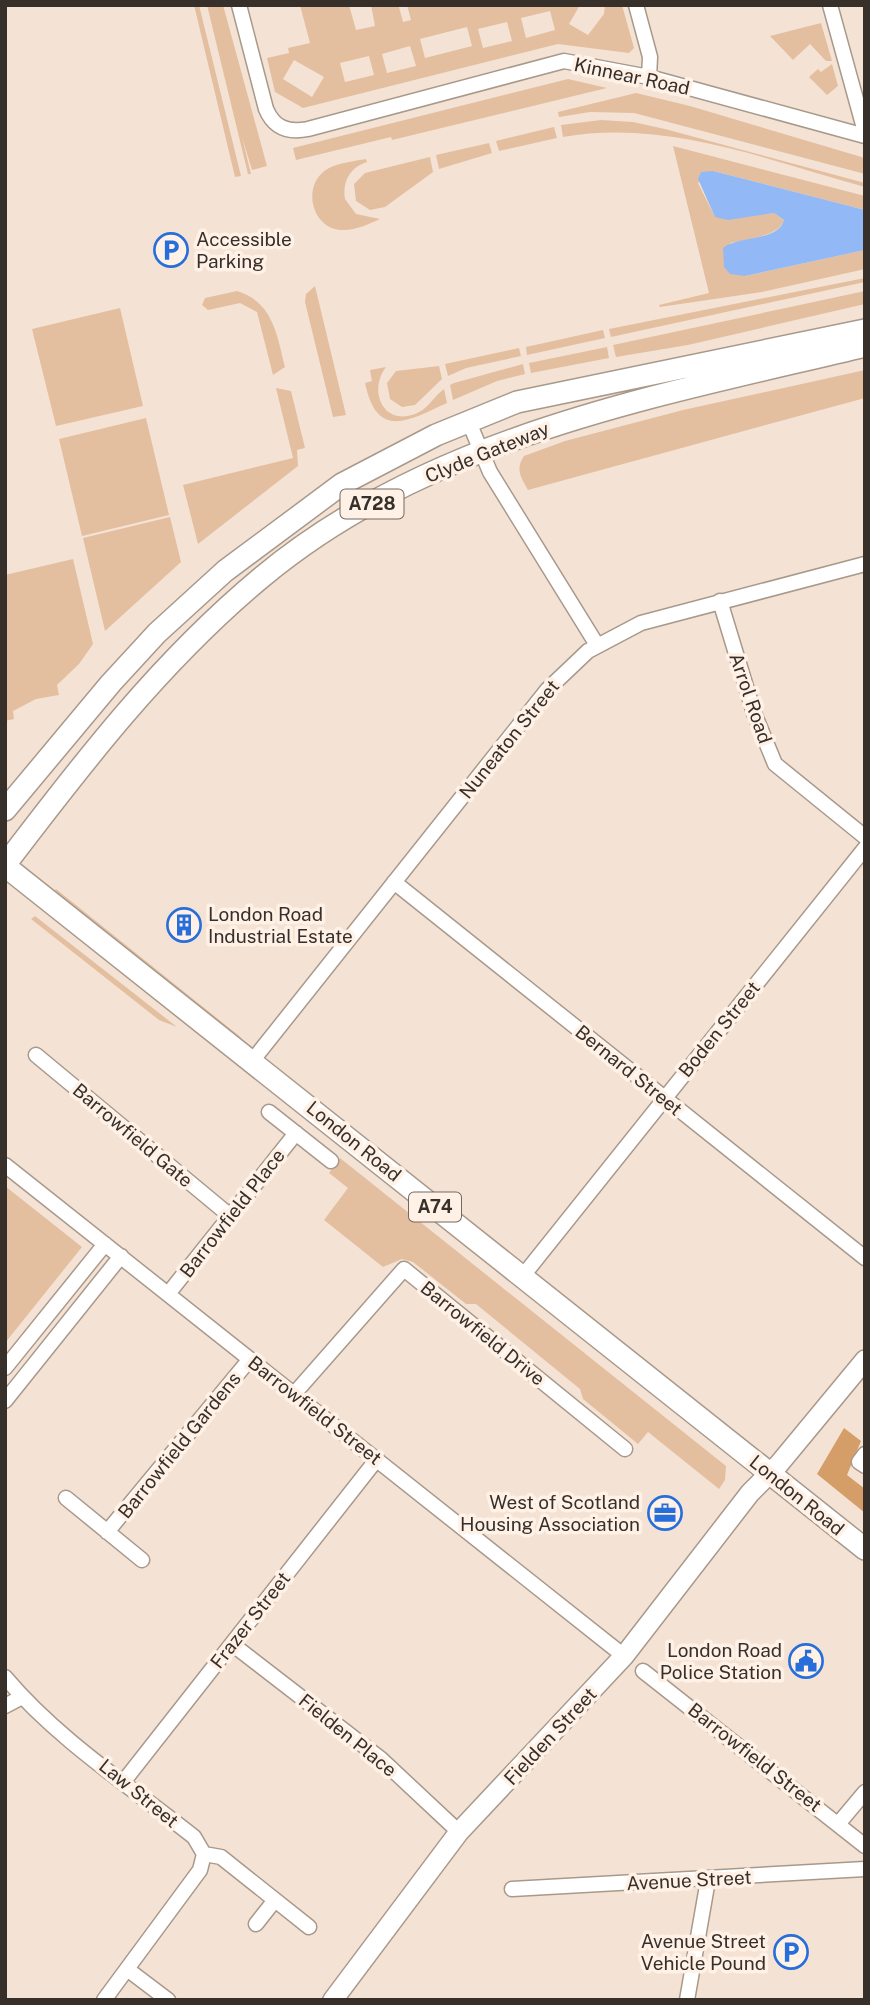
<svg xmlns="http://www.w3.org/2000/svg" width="870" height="2005" font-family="'Public Sans',sans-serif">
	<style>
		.green { fill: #e3bfa0; fill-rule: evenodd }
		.forest { fill: #d59d67 }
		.water { fill: #92b9f6 }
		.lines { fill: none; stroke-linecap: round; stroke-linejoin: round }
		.street-casing { stroke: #a8998b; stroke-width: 17 }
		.secondary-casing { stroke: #a8998b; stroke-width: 22 }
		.primary-casing { stroke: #a8998b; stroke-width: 24 }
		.street { stroke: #fff; stroke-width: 14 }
		.secondary { stroke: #fff; stroke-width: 19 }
		.primary { stroke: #fff; stroke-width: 21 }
		.labels { text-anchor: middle; stroke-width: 7; stroke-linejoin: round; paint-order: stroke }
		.shield { fill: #fff1e6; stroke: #726962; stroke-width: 2 }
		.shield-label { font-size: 18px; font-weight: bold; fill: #362f2a }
		.street-label { font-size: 19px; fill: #362f2a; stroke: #fff1e6 }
		.poi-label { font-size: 19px; fill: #362f2a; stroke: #fff1e6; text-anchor: end }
	</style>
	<rect width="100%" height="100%" fill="#f4e3d5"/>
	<!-- green -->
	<path class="green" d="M 194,5 L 199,5 L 241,176 L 235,177 Z
		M 207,5 L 223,5 L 267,166 L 252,170 L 242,137 L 251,174 L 248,174 Z
		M 300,5 L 349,5 L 356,30 L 375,26 L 371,5 L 399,7 L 403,22 L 411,20 L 407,5 L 580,5 L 569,24 L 588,35 L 604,14 L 605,5 L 622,5 L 634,48 L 629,53 L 558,44 L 303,108 L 275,92 L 267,58 L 289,53 L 288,48 L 310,43 ZM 550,11 L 555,30 L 526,38 L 521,18 ZM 507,22 L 512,41 L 483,48 L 478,29 ZM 467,27 L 472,46 L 425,58 L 420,39 ZM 410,46 L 416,66 L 387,73 L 382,54 ZM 369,56 L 374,75 L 345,82 L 340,63 ZM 294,60 L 324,77 L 312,97 L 283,79 Z
		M 821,23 L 832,61 L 826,61 L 810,44 L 793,60 L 770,36 Z
		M 832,64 L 838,86 L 827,95 L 809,77 L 818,69 L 821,72 Z
		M 568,79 L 607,88 L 392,140 L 391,137 L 296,160 L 293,148 Z
		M 636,93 L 690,106 L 865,158 L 865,174 L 634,113 L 590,112 L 559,117 L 558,112 Z
		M 601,120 L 633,122 L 665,129 L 865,183 L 865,187 C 767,160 666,119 563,137 L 561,125 Z
		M 554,127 L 557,138 L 499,151 L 496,141 Z
		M 489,143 L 492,153 L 439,169 L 436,155 Z
		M 673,146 L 865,196 L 865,210 L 713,171 L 698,183 L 715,217 L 774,213 L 784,220 C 779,237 746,239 730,243 L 745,276 L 865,250 L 865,269 L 762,292 L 660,307 L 659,305 L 709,293 Z
		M 430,157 L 433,172 L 385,207 L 370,210 L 356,201 L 354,184 L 365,173 Z
		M 366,159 L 367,162 C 350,167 342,182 345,199 L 356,214 L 380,219 C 369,224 356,230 344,230 C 311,231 300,183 329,168 C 339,163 354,161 366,159 Z
		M 865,278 L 865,282 L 611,337 L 609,329 Z
		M 315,286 L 346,415 L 333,417 L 305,302 L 306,294 Z
		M 237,291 C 273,302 277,335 285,367 L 273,375 L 257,312 L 240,303 L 208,310 L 202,305 L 205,298 Z
		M 865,291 L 865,304 L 688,345 L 616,357 L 613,345 Z
		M 120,308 L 143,406 L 56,426 L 32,329 Z
		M 603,330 L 605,338 L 527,355 L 526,347 Z
		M 607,347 L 609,358 L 531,373 L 529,363 Z
		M 519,348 L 521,356 L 466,368 L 448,376 L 445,364 Z
		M 523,364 L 525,374 L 497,381 L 453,400 L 450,385 L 454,383 Z
		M 439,366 L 442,379 L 415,405 L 402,407 L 390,399 L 387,383 L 396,371 Z
		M 386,367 C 368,391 383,426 415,414 C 427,410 434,396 444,389 L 447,403 C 408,421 377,440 365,383 L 372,381 L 370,370 Z
		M 865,370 L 865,398 L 528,490 C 521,478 515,469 524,456 L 565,441 L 683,410 Z
		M 276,388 L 291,391 L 305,448 L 297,450 L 298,466 L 198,544 L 183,485 L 293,458 Z
		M 146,418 L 169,515 L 82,536 L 59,439 Z
		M 170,517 L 181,562 L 105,631 L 83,538 Z
		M 73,559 L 93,644 L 79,664 L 57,685 L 59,695 L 36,699 L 13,711 L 14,719 L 5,721 L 5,575 Z
		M 56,889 L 243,1039 L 208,1019 L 51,896 Z
		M 35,916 L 177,1027 L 159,1020 L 31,919 Z
		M 340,1158 L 726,1466 L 725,1480 L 719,1489 L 648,1432 L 638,1444 L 583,1399 L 580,1389 L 476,1304 L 466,1304 L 413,1262 L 402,1259 L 383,1267 L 324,1220 L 348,1188 L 329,1173 Z
		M 5,1186 L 82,1247 L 5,1343 Z"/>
	<!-- forest -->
	<path class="forest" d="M 844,1428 L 861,1441 L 847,1475 L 865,1489 L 865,1513 L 817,1474 Z"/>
	<!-- water -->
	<path class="water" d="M 713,171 L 865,210 L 865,250 L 745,276 L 730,274 L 724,267 L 723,248 C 738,235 778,242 784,220 L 774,213 L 728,220 L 715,217 L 698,179 L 701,172 Z"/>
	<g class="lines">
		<!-- street casing -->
		<g class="street-casing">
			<path id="street" d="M 239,5 L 266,109 C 274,128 288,133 308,129 L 564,61 L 649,77 L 865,136
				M 636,5 L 650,57 L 649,77
				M 830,5 L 865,132
				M 468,420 L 490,472 L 597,645
				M 720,601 L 754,713 L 775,764 L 865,837
				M 394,882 L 865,1258
				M 36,1055 L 229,1215
				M 253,1060 L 547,690 L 588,651 L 641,623 L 865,564
				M 269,1112 L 331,1161
				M 5,1165 L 624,1656
				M 522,1277 L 865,848
				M 168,1294 L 296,1133
				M 5,1368 L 105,1244
				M 294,1394 L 404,1269 L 625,1449
				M 5,1401 L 121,1256
				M 865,1454 L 859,1462 L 865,1466
				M 66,1498 L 142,1560
				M 107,1532 L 250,1359
				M 232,1644 L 381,1759 L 459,1832
				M 643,1671 L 865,1846
				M 5,1677 C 57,1739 131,1787 194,1837 L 204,1854 L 221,1857 L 309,1927
				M 5,1706 L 22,1697
				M 124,1781 L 377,1459
				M 839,1823 L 865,1792
				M 512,1889 L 865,1869
				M 256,1924 L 275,1900
				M 127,1969 L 168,2000
				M 104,2000 L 200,1870 L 204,1854
				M 687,2000 L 708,1880"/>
		</g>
		<!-- secondary casing -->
		<g class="secondary-casing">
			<path id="secondary" d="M 333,2000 L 459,1832 L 624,1656 L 750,1493 L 779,1464 L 865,1360"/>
		</g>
		<!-- primary casing -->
		<g class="primary-casing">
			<path id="primary" d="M 5,810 L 111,683 L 157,633 L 225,571 L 342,484 L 436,435 L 517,402 L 865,330
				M 5,865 C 84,761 161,661 262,577 C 431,436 657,396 865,346
				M 5,866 L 865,1549"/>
		</g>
		<!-- street -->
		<use href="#street" class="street"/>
		<!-- secondary -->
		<use href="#secondary" class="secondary"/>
		<!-- primary -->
		<use href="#primary" class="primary"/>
	</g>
	<!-- icons -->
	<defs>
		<g id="parking-ring" transform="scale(1.75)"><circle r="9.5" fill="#fff1e6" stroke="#276eda" stroke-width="1.5"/><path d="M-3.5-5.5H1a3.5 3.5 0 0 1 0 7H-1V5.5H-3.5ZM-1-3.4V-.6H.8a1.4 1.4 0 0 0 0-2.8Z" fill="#276eda"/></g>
		<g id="building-ring" transform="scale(1.75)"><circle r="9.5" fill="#fff1e6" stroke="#276eda" stroke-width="1.5"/><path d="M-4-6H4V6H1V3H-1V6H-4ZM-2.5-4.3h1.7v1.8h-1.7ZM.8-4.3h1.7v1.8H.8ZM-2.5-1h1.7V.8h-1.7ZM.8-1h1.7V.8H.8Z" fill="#276eda"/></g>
		<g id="office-ring" transform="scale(1.75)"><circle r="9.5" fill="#fff1e6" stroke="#276eda" stroke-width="1.5"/><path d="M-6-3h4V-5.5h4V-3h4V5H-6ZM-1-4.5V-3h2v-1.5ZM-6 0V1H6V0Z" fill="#276eda"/></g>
		<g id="civic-ring" transform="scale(1.75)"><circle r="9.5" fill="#fff1e6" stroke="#276eda" stroke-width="1.5"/><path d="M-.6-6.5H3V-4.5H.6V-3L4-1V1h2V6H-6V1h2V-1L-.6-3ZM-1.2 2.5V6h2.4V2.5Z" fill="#276eda"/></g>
	</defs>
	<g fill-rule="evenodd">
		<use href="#parking-ring" x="171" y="250"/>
		<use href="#building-ring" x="184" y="925"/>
		<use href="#office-ring" x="665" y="1513"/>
		<use href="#civic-ring" x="806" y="1661"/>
		<use href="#parking-ring" x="791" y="1952"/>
	</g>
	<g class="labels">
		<!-- shield labels -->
		<g class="shield">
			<rect x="340.5" y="489.5" width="63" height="29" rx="5"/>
			<rect x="409" y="1192.5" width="52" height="29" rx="5"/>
		</g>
		<g class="shield-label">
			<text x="372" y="510">A728</text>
			<text x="435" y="1213">A74</text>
		</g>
		<!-- street labels -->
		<g class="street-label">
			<text transform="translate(632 76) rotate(12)" y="7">Kinnear Road</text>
			<text transform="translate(487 452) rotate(-22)" y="7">Clyde Gateway</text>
			<text transform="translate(751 698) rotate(71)" y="7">Arrol Road</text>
			<text transform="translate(509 739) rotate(-51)" y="7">Nuneaton Street</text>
			<text transform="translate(719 1029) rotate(-51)" y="7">Boden Street</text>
			<text transform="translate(629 1070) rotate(39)" y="7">Bernard Street</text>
			<text transform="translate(133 1135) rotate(40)" y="7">Barrowfield Gate</text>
			<text transform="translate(354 1141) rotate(39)" y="7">London Road</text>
			<text transform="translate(232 1213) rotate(-52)" y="7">Barrowfield Place</text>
			<text transform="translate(483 1333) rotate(39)" y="7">Barrowfield Drive</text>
			<text transform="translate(315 1410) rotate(38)" y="7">Barrowfield Street</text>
			<text transform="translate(179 1445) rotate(-51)" y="7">Barrowfield Gardens</text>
			<text transform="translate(797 1495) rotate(39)" y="7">London Road</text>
			<text transform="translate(250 1620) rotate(-52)" y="7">Frazer Street</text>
			<text transform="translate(348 1735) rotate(39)" y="7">Fielden Place</text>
			<text transform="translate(550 1736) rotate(-47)" y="7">Fielden Street</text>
			<text transform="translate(755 1757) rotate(38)" y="7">Barrowfield Street</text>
			<text transform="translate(139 1793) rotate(39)" y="7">Law Street</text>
			<text transform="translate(689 1880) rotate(-3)" y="7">Avenue Street</text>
		</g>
		<!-- poi labels -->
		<g class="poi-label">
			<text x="196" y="246" text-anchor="start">Accessible<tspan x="196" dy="22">Parking</tspan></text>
			<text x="208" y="921" text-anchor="start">London Road<tspan x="208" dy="22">Industrial Estate</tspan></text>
			<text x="640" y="1509">West of Scotland<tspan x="640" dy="22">Housing Association</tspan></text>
			<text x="782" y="1657">London Road<tspan x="782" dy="22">Police Station</tspan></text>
			<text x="766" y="1948">Avenue Street<tspan x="766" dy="22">Vehicle Pound</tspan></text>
		</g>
	</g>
	<!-- border -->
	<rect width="870" height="2005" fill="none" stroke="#362f2a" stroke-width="14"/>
</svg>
